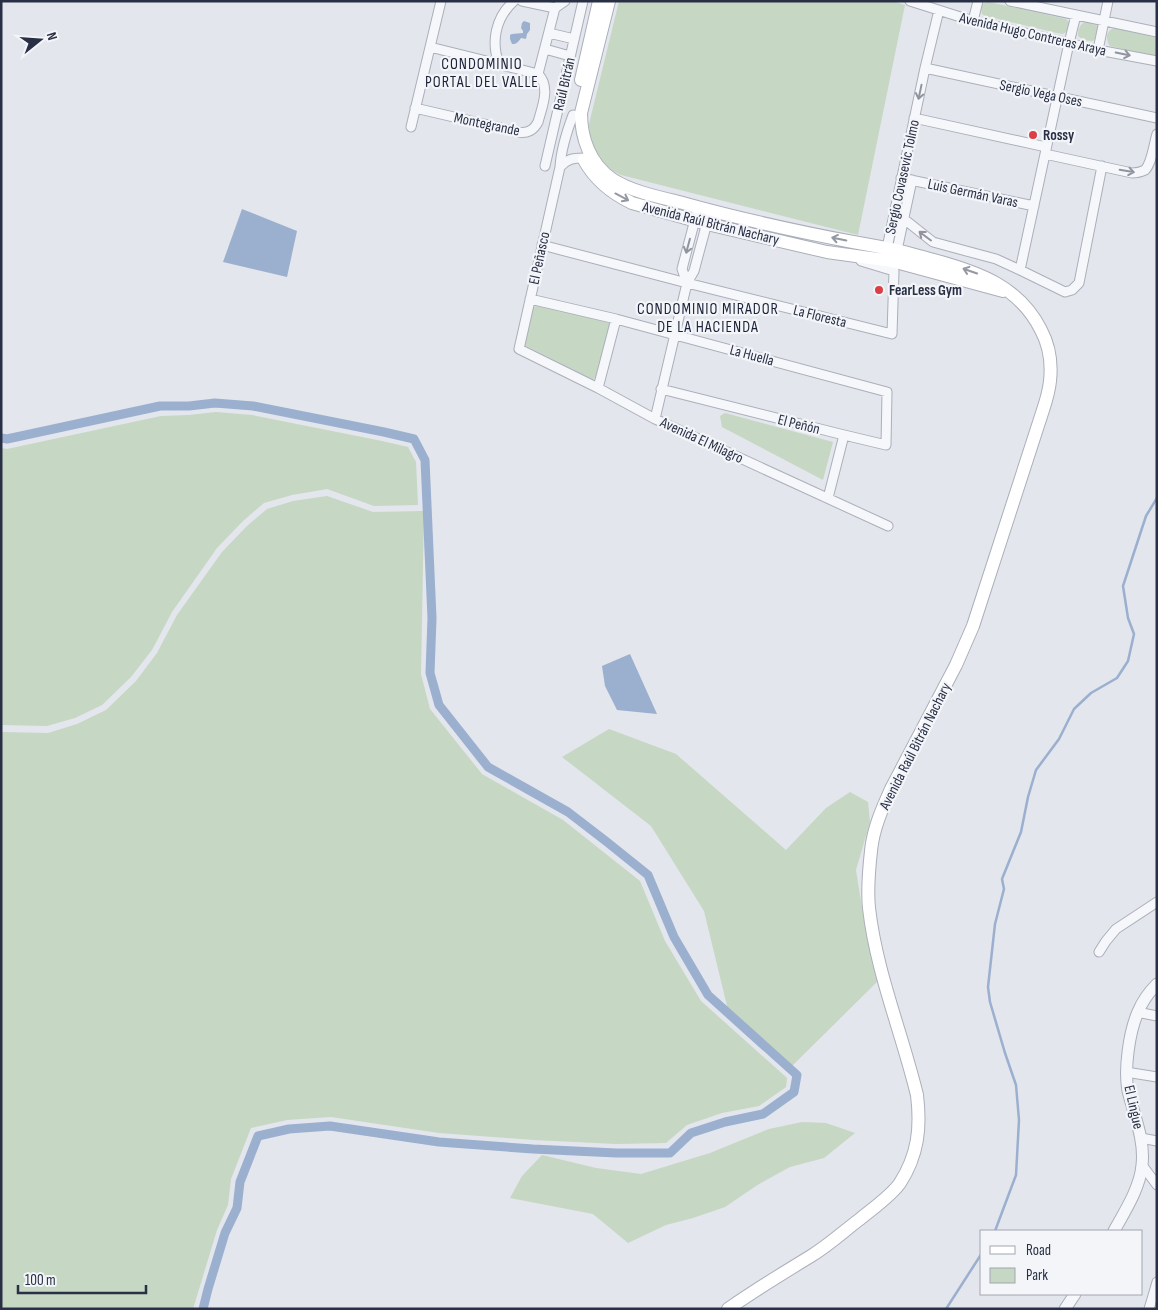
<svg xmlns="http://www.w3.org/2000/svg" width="1158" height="1310" font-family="'Sofia Sans Condensed',sans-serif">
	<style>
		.green { fill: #c6d7c3 }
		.water { fill: #9bafcf }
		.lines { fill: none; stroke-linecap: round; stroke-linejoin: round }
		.stream { stroke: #9bafcf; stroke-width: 2.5 }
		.canal { stroke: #9bafcf; stroke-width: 9 }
		.minor-casing { stroke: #abafba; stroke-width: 11 }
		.tertiary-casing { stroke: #abafba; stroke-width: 13 }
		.secondary-casing { stroke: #abafba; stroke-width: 14 }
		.minor { stroke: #f6f7fa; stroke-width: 9 }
		.tertiary { stroke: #f6f7fa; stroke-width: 11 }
		.secondary { stroke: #fff; stroke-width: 12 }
		.oneway { stroke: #9094a0 }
		.oneway2 { stroke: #9498a2 }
		.poi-dot { fill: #db3e45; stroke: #f3f5f9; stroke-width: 2 }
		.labels { text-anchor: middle; stroke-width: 4.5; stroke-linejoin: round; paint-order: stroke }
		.street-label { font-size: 15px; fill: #293046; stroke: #f3f5f9 }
		.poi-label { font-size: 15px; font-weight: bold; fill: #293046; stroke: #f3f5f9; text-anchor: start }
		.neighbourhood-label { font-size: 16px; letter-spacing: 1px; fill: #1b2137; stroke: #f3f5f9 }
	</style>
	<rect width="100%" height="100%" fill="#e3e6ec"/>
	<!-- green -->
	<path class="green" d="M 619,1 L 893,1 L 905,5 L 858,235 L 621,175 C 600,165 589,147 589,124 Z
		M 989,2 L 1066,19 L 1070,23 L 1068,31 L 1063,34 L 1057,33 L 985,16 L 982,14 C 981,10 981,7 984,3 Z
		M 1085,22 L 1098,26 C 1100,31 1097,38 1093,41 C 1087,41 1083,40 1078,36 C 1078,30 1079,25 1085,22 Z
		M 1115,28 L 1157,38 L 1157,57 L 1110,46 C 1105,39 1106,30 1115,28 Z
		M 538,304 L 610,323 L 596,376 L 593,380 L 524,345 L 531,310 Z
		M 216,412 L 252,415 L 382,441 L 408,447 L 416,462 L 418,505 L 374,506 L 327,489 L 292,495 L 264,503 L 243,521 L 217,548 L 172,612 L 152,650 L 131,677 L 102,705 L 75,718 L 47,726 L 1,725 L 1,448 L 7,449 L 161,416 L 189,415 Z
		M 725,413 L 833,442 L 823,480 L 722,427 L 720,416 Z
		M 327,496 L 373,512 L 424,511 L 421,674 L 430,709 L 482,774 L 563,820 L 640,881 L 665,941 L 701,1001 L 787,1078 L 786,1087 L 759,1106 L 722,1113 L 687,1125 L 666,1143 L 616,1144 L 534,1140 L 439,1133 L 331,1117 L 287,1120 L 251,1128 L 231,1179 L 228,1205 L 217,1230 L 193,1309 L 1,1309 L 1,732 L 48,733 L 77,724 L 106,710 L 136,681 L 157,653 L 177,615 L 222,552 L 247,526 L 267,509 L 293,501 Z
		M 609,729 L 676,754 L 786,850 L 826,808 L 850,792 L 868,802 L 870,822 L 856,870 L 866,933 L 879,980 L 792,1066 L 728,1010 L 704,911 L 651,826 L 562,757 Z
		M 802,1122 L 826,1123 L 855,1133 L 824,1158 L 790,1167 L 759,1184 L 725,1207 L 693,1218 L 666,1225 L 628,1243 L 593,1214 L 510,1198 L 522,1176 L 542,1155 L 596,1168 L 641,1174 L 710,1153 L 769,1129 Z"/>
	<!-- water -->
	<path class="water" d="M 524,21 L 530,23 L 530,30 L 527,34 L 526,39 L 521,38 C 518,42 517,44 512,44 L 510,39 L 510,35 L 512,34 L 523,33 L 523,31 L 521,28 L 522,23 Z
		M 242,209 L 297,231 L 287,277 L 223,262 Z
		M 630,654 L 657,714 L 617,710 L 605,686 L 602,666 Z"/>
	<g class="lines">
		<!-- stream -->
		<path class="stream" d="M 995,1231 L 1016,1175 L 1019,1120 L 1016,1085 L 1005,1053 L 990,1002 L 988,987 L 995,924 L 1004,889 L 1002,879 L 1021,832 L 1028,797 L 1036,770 L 1059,739 L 1074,709 L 1091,693 L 1117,678 L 1128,661 L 1134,634 L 1128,618 L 1123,586 L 1146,516 L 1157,498
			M 946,1309 L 982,1253"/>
		<!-- canal -->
		<path class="canal" d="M 1,438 L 7,439 L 160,406 L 189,406 L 215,403 L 253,406 L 384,432 L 414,439 L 425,460 L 432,618 L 430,673 L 439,705 L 488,767 L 568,812 L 607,842 L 648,875 L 674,937 L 708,995 L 797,1075 L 794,1092 L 763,1114 L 725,1122 L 691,1133 L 670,1153 L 616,1153 L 533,1149 L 439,1142 L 330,1126 L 289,1129 L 258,1136 L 240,1182 L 237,1208 L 225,1233 L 208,1289 L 203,1309"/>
		<!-- minor casing -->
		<g class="minor-casing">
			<path id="minor" d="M 522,1 L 555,8
				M 910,1 L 973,21 L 1098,50 L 1157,61
				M 1010,1 L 1157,32
				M 973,21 L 978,1
				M 549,33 L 574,39
				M 430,47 L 538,74
				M 545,49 L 570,56
				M 1098,50 L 1108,1
				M 499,64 C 491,42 495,18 514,1
				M 925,68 L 1157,118
				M 538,74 L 555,8 L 565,1
				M 415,108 L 518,132 C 527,134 534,130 538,122 C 542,107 551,87 538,74
				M 573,115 C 567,131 561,149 560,167 L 519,349 L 598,388 L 655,419 L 888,526
				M 914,118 L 1046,147
				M 411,127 L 441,1
				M 1045,154 L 1132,173 C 1136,173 1141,172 1145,170 C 1152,163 1154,143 1157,134
				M 545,166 L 583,1
				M 560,167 C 567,159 573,158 583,158
				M 901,178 L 1034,206
				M 904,219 L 933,242 L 996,259 L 1020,270 L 1065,292 L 1072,290 L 1079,283 L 1102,166
				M 542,245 L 687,283 L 892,334 L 894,271 L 861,261
				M 888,252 L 887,248 L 925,68 L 939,10
				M 895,256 L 897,250 L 912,180
				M 1020,270 L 1069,43 L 1076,15
				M 687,283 L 682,269 L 698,208
				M 530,299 L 616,319 L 887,392 L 886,445 L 840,434 L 661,389
				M 598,388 L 616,319
				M 655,419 L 687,283 L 694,271 L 708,219
				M 828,498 L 844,435
				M 1099,952 L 1106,941 L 1116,929 L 1157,902
				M 1137,1012 L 1157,1016
				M 1126,1072 L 1157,1077
				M 1141,1138 L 1157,1141
				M 1142,1165 L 1157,1185
				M 1149,1309 L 1157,1282"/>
		</g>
		<!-- tertiary casing -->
		<g class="tertiary-casing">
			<path id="tertiary" d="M 1114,1231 C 1125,1211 1140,1188 1142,1165 C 1145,1140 1134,1115 1128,1091 C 1124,1070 1129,1032 1138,1012 C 1142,1002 1149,992 1157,984
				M 1065,1309 L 1075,1294"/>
		</g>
		<!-- secondary casing -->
		<g class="secondary-casing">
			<path id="secondary" d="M 609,1 L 581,113 C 581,138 590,164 612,179 C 630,191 658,197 679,202 C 736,218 795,231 853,242 C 864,244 875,246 886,248 C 902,251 918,256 934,260 C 978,272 1019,286 1041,330 C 1049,345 1052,363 1050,381 C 1049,391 1046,401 1043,410 L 973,626 L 956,665 L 891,789 C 882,809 873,829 871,851 C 869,869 867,889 869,908 C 876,971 902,1033 917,1095 C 921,1128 918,1155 900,1183 C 892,1195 871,1210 860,1219 C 844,1231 829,1245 811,1256 C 783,1273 755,1290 728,1309
				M 581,80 L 599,1
				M 584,160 C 595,180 611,193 632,203 L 707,224 L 827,252 L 892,261 L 1003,291"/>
		</g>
		<!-- minor -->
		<use href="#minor" class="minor"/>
		<!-- tertiary -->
		<use href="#tertiary" class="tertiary"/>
		<!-- secondary -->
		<use href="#secondary" class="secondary"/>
	</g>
	<!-- one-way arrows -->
	<defs><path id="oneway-shaft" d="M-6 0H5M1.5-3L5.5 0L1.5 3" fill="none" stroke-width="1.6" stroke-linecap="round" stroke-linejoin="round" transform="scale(1.25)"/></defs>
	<g class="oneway">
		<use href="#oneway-shaft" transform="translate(1123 54) rotate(11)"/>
		<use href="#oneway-shaft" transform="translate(920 92) rotate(102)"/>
		<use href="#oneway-shaft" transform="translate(1127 171) rotate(10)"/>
		<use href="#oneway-shaft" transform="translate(925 236) rotate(-143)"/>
		<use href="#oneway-shaft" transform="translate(688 246) rotate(105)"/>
	</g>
	<g class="oneway2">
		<use href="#oneway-shaft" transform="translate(622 197) rotate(28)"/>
		<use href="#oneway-shaft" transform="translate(839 239) rotate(-168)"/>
		<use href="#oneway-shaft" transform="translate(970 271) rotate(-161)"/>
	</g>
	<!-- markers -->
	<g class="poi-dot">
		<circle cx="1033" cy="135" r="5"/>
		<circle cx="879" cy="290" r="5"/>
	</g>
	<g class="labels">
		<!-- street labels -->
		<g class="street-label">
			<text transform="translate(1033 34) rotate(13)" y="5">Avenida Hugo Contreras Araya</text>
			<text transform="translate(564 84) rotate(-77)" y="5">Raúl Bitrán</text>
			<text transform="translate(1041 93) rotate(12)" y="5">Sergio Vega Oses</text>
			<text transform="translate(487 124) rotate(12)" y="5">Montegrande</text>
			<text transform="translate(902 177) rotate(-78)" y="5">Sergio Covasevic Tolmo</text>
			<text transform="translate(973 193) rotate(12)" y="5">Luis Germán Varas</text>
			<text transform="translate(711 223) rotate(14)" y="5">Avenida Raúl Bitrán Nachary</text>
			<text transform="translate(539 258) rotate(-78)" y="5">El Peñasco</text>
			<text transform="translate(820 316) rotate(14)" y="5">La Floresta</text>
			<text transform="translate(752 355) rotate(15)" y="5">La Huella</text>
			<text transform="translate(799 424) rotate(14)" y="5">El Peñón</text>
			<text transform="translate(702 440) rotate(25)" y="5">Avenida El Milagro</text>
			<text transform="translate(915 746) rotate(-63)" y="5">Avenida Raúl Bitrán Nachary</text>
			<text transform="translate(1134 1107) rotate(77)" y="5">El Lingue</text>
		</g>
		<!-- poi labels -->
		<g class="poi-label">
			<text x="1043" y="140">Rossy</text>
			<text x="889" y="295">FearLess Gym</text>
		</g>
		<!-- neighbourhood labels -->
		<g class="neighbourhood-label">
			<text x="482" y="69">CONDOMINIO<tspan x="482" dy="18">PORTAL DEL VALLE</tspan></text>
			<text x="708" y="314">CONDOMINIO MIRADOR<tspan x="708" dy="18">DE LA HACIENDA</tspan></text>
		</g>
	</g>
	<!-- border -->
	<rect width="1158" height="1310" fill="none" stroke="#293046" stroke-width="5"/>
	<!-- legend -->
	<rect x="980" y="1230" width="162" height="65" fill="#f3f5f9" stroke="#a2a6b1"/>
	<rect x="990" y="1246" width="25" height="8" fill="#ffffff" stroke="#a2a6b1"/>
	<text x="1026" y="1255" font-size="15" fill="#293046">Road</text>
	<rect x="990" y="1268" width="25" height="15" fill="#c6d7c3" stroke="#a2a6b1"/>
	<text x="1026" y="1280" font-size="15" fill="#293046">Park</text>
	<!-- north arrow -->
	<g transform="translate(40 40) rotate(73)" stroke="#f3f5f9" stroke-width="4" paint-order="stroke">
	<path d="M0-4L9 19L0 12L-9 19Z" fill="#293046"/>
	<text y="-8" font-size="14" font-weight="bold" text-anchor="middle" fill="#293046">N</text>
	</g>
	<!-- scale -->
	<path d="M18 1285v8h128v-8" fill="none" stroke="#293046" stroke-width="2.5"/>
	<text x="25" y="1285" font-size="15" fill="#293046" stroke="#f3f5f9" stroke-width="4" paint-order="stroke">100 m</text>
</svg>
